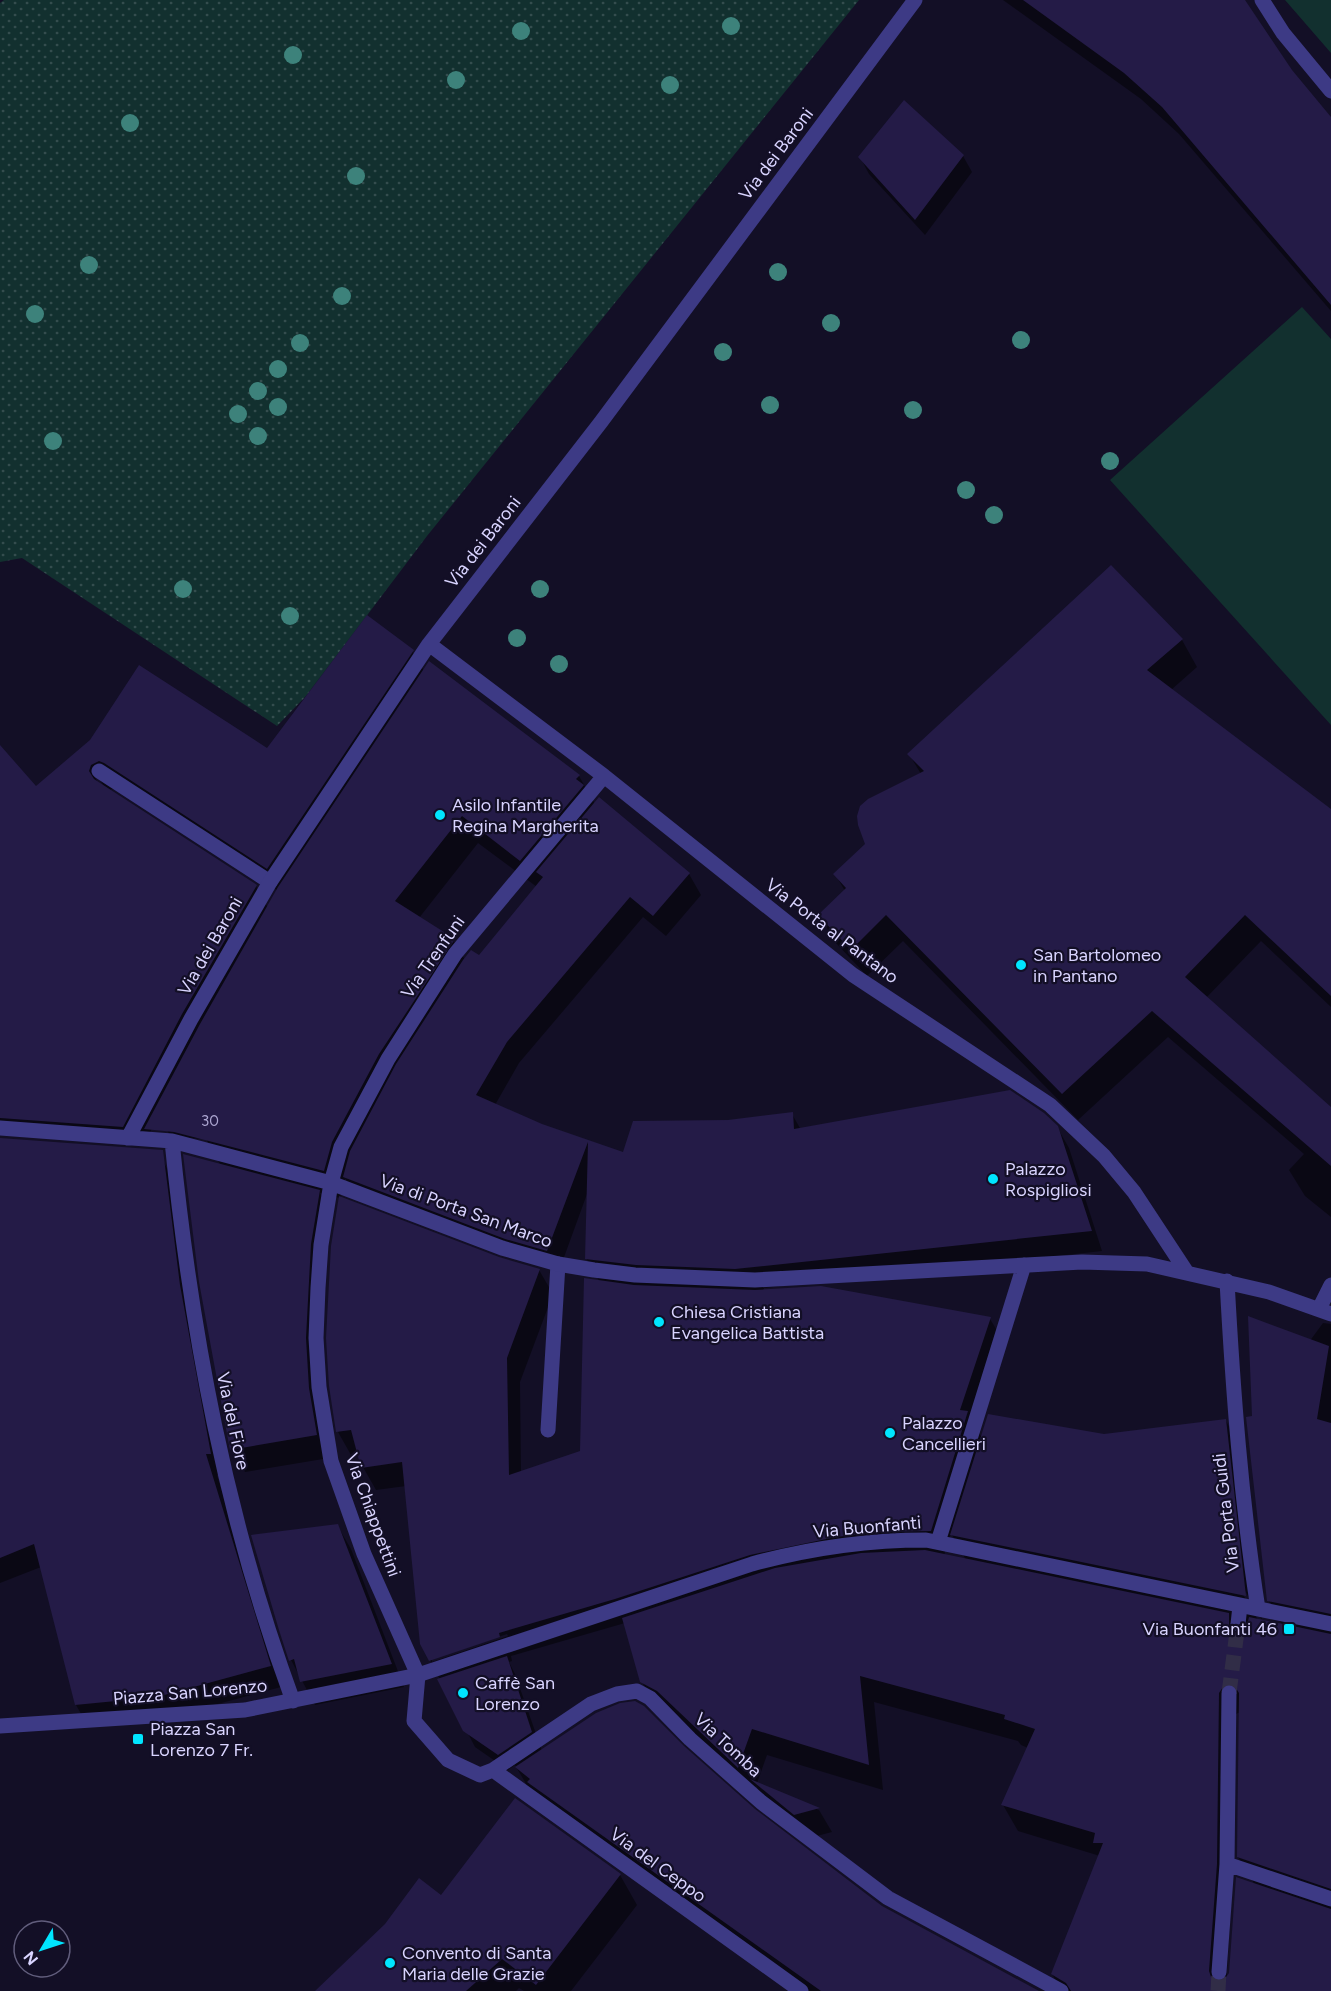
<svg xmlns="http://www.w3.org/2000/svg" width="1331" height="1991" font-family="Figtree,sans-serif">
	<style>
		.grass { fill: url(#grass-dots) }
		.green { fill: #12302f }
		.shadow { fill: #0007; fill-rule: evenodd }
		.building { fill: #241b47 }
		.lines { fill: none; stroke-linecap: round; stroke-linejoin: round }
		.street-tunnel { stroke: #312d47; stroke-width: 15; stroke-dasharray: 15 8; stroke-linecap: butt }
		.lane { stroke: #3d3a85; stroke-width: 15 }
		.street { stroke: #3d3a85; stroke-width: 15 }
		.tree { fill: #3d827b }
		.poi-dot { fill: #00e5ff; stroke: #130f26; stroke-width: 2 }
		.labels { text-anchor: middle; stroke-width: 4.5; stroke-linejoin: round; paint-order: stroke }
		.number-label { font-size: 15px; fill: #aca6d1 }
		.street-label { font-size: 18px; fill: #d9d4ff; stroke: #130f26 }
		.poi-label { font-size: 18px; fill: #d9d4ff; stroke: #130f26; text-anchor: start }
	</style>
	<defs>
		<pattern id="grass-dots" width="8" height="8" patternUnits="userSpaceOnUse" patternTransform="scale(1.5)"><rect width="8" height="8" fill="#12302f"/><path d="M2 2h.1M6 6h.1" fill="none" stroke="#344d4e" stroke-width="1.8" stroke-linecap="round"/></pattern>
	</defs>
	<rect width="100%" height="100%" fill="#130f26"/>
	<!-- grass -->
	<path class="grass" d="M 4,0 L 859,0 L 427,536 L 306,696 L 277,726 L 22,558 L 0,562 L 0,3 Z"/>
	<!-- green -->
	<path class="green" d="M 1285,0 L 1331,0 L 1331,53 Z
		M 1302,307 L 1331,339 L 1331,725 L 1110,480 Z"/>
	<!-- shadow -->
	<path class="shadow" d="M 1003,0 L 1244,0 L 1290,71 L 1331,120 L 1331,311 L 1179,134 L 1141,99 Z
		M 963,156 L 972,172 L 925,235 L 869,174 L 860,157 Z
		M 1111,567 L 1182,640 L 1197,667 L 1171,690 L 1331,811 L 1331,1007 L 1261,941 L 1206,998 L 1331,1109 L 1331,1217 L 1305,1196 L 1289,1170 L 1304,1154 L 1168,1037 L 1078,1120 L 903,941 L 867,976 L 835,942 L 820,916 L 845,891 L 835,874 L 867,845 L 921,774 L 909,754 Z
		M 412,651 L 424,671 L 579,776 L 595,804 L 689,874 L 701,895 L 666,936 L 643,917 L 519,1063 L 495,1105 L 542,1125 L 624,1154 L 728,1122 L 792,1114 L 801,1130 L 1057,1127 L 1069,1148 L 1102,1251 L 764,1288 L 764,1291 L 990,1319 L 1004,1342 L 975,1426 L 982,1438 L 1104,1435 L 1226,1421 L 1243,1451 L 1262,1621 L 1282,1625 L 1268,1600 L 1253,1418 L 1323,1323 L 1331,1324 L 1331,1991 L 1062,1991 L 1052,1974 L 1100,1856 L 1018,1831 L 1003,1805 L 1028,1748 L 1021,1745 L 1018,1741 L 874,1702 L 883,1790 L 767,1755 L 757,1783 L 819,1810 L 832,1832 L 809,1838 L 765,1803 L 756,1786 L 753,1793 L 658,1709 L 642,1682 L 625,1623 L 511,1656 L 512,1661 L 509,1662 L 515,1674 L 542,1751 L 682,1747 L 754,1810 L 881,1907 L 1036,1991 L 802,1991 L 532,1794 L 515,1765 L 508,1770 L 475,1747 L 430,1660 L 406,1486 L 376,1490 L 363,1467 L 359,1454 L 351,1455 L 338,1432 L 498,1259 L 539,1270 L 553,1294 L 520,1382 L 521,1473 L 581,1452 L 600,1282 L 586,1258 L 587,1194 L 559,1271 L 356,1198 L 345,1178 L 340,1198 L 320,1193 L 332,1214 L 323,1267 L 318,1361 L 329,1458 L 245,1472 L 232,1450 L 221,1166 L 206,1139 L 171,1137 L 159,1116 L 148,1136 L 0,1128 L 0,748 L 36,788 L 91,741 L 267,750 ZM 94,770 L 103,785 L 99,785 L 92,771 ZM 111,789 L 121,790 L 278,891 L 268,908 L 256,886 L 109,791 ZM 478,843 L 537,887 L 479,957 L 465,960 L 453,940 L 419,918 ZM 951,1533 L 966,1560 L 944,1555 ZM 1244,1589 L 1262,1620 L 1258,1620 L 1241,1591 ZM 1231,1619 L 1249,1623 L 1247,1630 L 1240,1634 ZM 507,1634 L 508,1636 L 432,1662 L 432,1659 ZM 1240,1712 L 1238,1857 L 1255,1885 L 1226,1985 L 1232,1891 L 1236,1714 Z
		M 164,1163 L 176,1184 L 222,1474 L 217,1475 L 281,1687 L 169,1717 L 88,1726 L 76,1705 L 41,1567 L 0,1583 L 0,1171 Z
		M 337,1525 L 351,1549 L 404,1687 L 315,1705 L 291,1660 Z
		M 620,1875 L 637,1905 L 571,1991 L 524,1991 L 519,1988 L 516,1991 L 317,1991 L 442,1897 Z"/>
	<!-- building -->
	<path class="building" d="M 1023,0 L 1245,0 L 1292,70 L 1331,117 L 1331,305 L 1162,107 L 1124,73 Z
		M 904,100 L 964,155 L 915,220 L 858,157 Z
		M 1111,565 L 1183,639 L 1147,670 L 1331,809 L 1331,996 L 1245,915 L 1185,977 L 1331,1107 L 1331,1166 L 1152,1011 L 1062,1094 L 886,915 L 851,950 L 818,915 L 846,888 L 833,874 L 865,844 L 858,825 L 857,816 L 860,806 L 868,799 L 924,771 L 907,754 Z
		M 367,615 L 414,650 L 267,869 L 104,763 L 99,761 L 91,765 L 89,771 L 94,779 L 257,885 L 182,1014 L 123,1127 L 0,1118 L 0,745 L 36,786 L 90,740 L 139,665 L 267,748 Z
		M 429,661 L 580,775 L 576,779 L 584,785 L 520,861 L 462,816 L 395,901 L 455,939 L 379,1054 L 332,1142 L 324,1171 L 174,1132 L 144,1129 L 200,1024 L 278,887 Z
		M 599,797 L 690,873 L 653,916 L 630,897 L 507,1042 L 476,1095 L 542,1124 L 623,1152 L 633,1121 L 728,1120 L 793,1112 L 794,1129 L 1010,1090 L 1044,1113 L 1058,1126 L 1092,1231 L 735,1269 L 636,1265 L 585,1259 L 588,1142 L 547,1251 L 505,1239 L 343,1177 L 350,1151 L 396,1064 L 463,960 L 471,950 L 479,955 L 543,877 L 536,872 Z
		M 0,1138 L 163,1150 L 180,1285 L 211,1454 L 206,1454 L 271,1666 L 157,1697 L 75,1705 L 34,1544 L 0,1558 Z
		M 183,1154 L 320,1190 L 311,1244 L 306,1338 L 309,1388 L 317,1435 L 230,1450 L 199,1282 Z
		M 339,1196 L 499,1257 L 540,1269 L 507,1358 L 509,1475 L 580,1451 L 584,1278 L 634,1285 L 755,1290 L 821,1286 L 991,1317 L 960,1410 L 968,1411 L 931,1531 L 881,1532 L 836,1537 L 750,1555 L 615,1599 L 499,1633 L 500,1637 L 429,1661 L 420,1644 L 402,1462 L 361,1468 L 351,1430 L 336,1432 L 329,1386 L 326,1338 L 331,1246 Z
		M 1248,1316 L 1329,1346 L 1317,1419 L 1331,1423 L 1331,1614 L 1267,1601 L 1246,1417 L 1252,1416 Z
		M 988,1414 L 1104,1434 L 1226,1419 L 1246,1596 L 950,1535 Z
		M 338,1524 L 392,1664 L 300,1682 L 294,1659 L 289,1661 L 279,1630 L 251,1535 Z
		M 925,1550 L 1229,1613 L 1229,1627 L 1236,1634 L 1246,1629 L 1249,1617 L 1331,1634 L 1331,1889 L 1237,1857 L 1239,1693 L 1234,1685 L 1225,1684 L 1219,1693 L 1217,1864 L 1209,1971 L 1211,1977 L 1218,1982 L 1224,1980 L 1229,1973 L 1236,1877 L 1331,1909 L 1331,1991 L 1071,1991 L 1066,1983 L 1051,1974 L 1103,1843 L 1093,1843 L 1095,1833 L 1001,1805 L 1035,1729 L 1004,1719 L 1005,1715 L 860,1676 L 869,1765 L 752,1729 L 738,1768 L 657,1691 L 640,1682 L 622,1618 L 775,1568 L 861,1553 Z
		M 507,1656 L 532,1732 L 498,1755 L 463,1731 L 437,1679 Z
		M 635,1701 L 644,1706 L 684,1746 L 755,1809 L 882,1906 L 1039,1991 L 821,1991 L 527,1782 L 530,1779 L 515,1767 L 596,1713 L 620,1703 Z
		M 750,1779 L 820,1808 L 794,1815 Z
		M 515,1798 L 621,1874 L 536,1985 L 502,1959 L 466,1991 L 315,1991 L 385,1924 L 419,1878 L 441,1895 Z"/>
	<g class="lines">
		<!-- street-tunnel -->
		<path class="street-tunnel" d="M 1229,1693 L 1238,1624
			M 1218,1991 L 1219,1972"/>
		<!-- lane -->
		<path class="lane" d="M 99,771 L 270,882
			M 548,1430 L 558,1264"/>
		<!-- street -->
		<path class="street" d="M 1262,0 L 1283,33 L 1331,91
			M 429,644 L 604,776 L 853,975 L 1050,1105 L 1104,1156 L 1134,1192 L 1186,1271
			M 604,776 L 455,954 L 388,1059 L 341,1147 L 331,1183 L 321,1245 L 318,1288 L 316,1338 L 319,1387 L 331,1461 L 364,1554 L 418,1675 L 414,1721 L 448,1760 L 480,1775 L 493,1770 L 591,1704 L 617,1694 L 637,1691 L 650,1698 L 690,1739 L 761,1802 L 888,1898 L 1061,1991
			M 0,1128 L 172,1141 L 331,1183 L 502,1248 L 558,1264 L 594,1270 L 635,1275 L 755,1280 L 1082,1262 L 1147,1264 L 1269,1292 L 1331,1314
			M 128,1138 L 191,1019 L 270,882 L 429,644 L 601,422 L 915,0
			M 172,1141 C 191,1333 226,1519 293,1701
			M 1227,1281 C 1233,1391 1241,1500 1258,1609
			M 1319,1309 L 1331,1285
			M 938,1542 L 1024,1265
			M 1238,1624 L 1240,1606
			M 0,1726 L 245,1710 L 418,1675 L 752,1564 C 807,1549 868,1540 926,1540 L 1331,1624
			M 493,1770 L 801,1991
			M 1227,1864 L 1331,1899
			M 1219,1972 L 1227,1864 L 1229,1693"/>
	</g>
	<!-- trees -->
	<g class="tree">
		<circle cx="731" cy="26" r="9"/>
		<circle cx="521" cy="31" r="9"/>
		<circle cx="293" cy="55" r="9"/>
		<circle cx="456" cy="80" r="9"/>
		<circle cx="670" cy="85" r="9"/>
		<circle cx="130" cy="123" r="9"/>
		<circle cx="356" cy="176" r="9"/>
		<circle cx="89" cy="265" r="9"/>
		<circle cx="778" cy="272" r="9"/>
		<circle cx="342" cy="296" r="9"/>
		<circle cx="35" cy="314" r="9"/>
		<circle cx="831" cy="323" r="9"/>
		<circle cx="1021" cy="340" r="9"/>
		<circle cx="300" cy="343" r="9"/>
		<circle cx="723" cy="352" r="9"/>
		<circle cx="278" cy="369" r="9"/>
		<circle cx="258" cy="391" r="9"/>
		<circle cx="770" cy="405" r="9"/>
		<circle cx="278" cy="407" r="9"/>
		<circle cx="913" cy="410" r="9"/>
		<circle cx="238" cy="414" r="9"/>
		<circle cx="258" cy="436" r="9"/>
		<circle cx="53" cy="441" r="9"/>
		<circle cx="1110" cy="461" r="9"/>
		<circle cx="966" cy="490" r="9"/>
		<circle cx="994" cy="515" r="9"/>
		<circle cx="183" cy="589" r="9"/>
		<circle cx="540" cy="589" r="9"/>
		<circle cx="290" cy="616" r="9"/>
		<circle cx="517" cy="638" r="9"/>
		<circle cx="559" cy="664" r="9"/>
	</g>
	<!-- markers -->
	<g class="poi-dot">
		<circle cx="440" cy="815" r="6"/>
		<circle cx="1021" cy="965" r="6"/>
		<circle cx="993" cy="1179" r="6"/>
		<circle cx="659" cy="1322" r="6"/>
		<circle cx="890" cy="1433" r="6"/>
		<rect x="1283" y="1623" width="12" height="12" rx="3"/>
		<circle cx="463" cy="1693" r="6"/>
		<rect x="132" y="1733" width="12" height="12" rx="3"/>
		<circle cx="390" cy="1963" r="6"/>
	</g>
	<g class="labels">
		<!-- number labels -->
		<g class="number-label">
			<text x="210" y="1126">30</text>
		</g>
		<!-- street labels -->
		<g class="street-label">
			<text transform="translate(776 154) rotate(-53)" y="6">Via dei Baroni</text>
			<text transform="translate(483 542) rotate(-52)" y="6">Via dei Baroni</text>
			<text transform="translate(832 931) rotate(37)" y="6">Via Porta al Pantano</text>
			<text transform="translate(210 946) rotate(-60)" y="6">Via dei Baroni</text>
			<text transform="translate(433 957) rotate(-55)" y="6">Via Trenfuni</text>
			<text transform="translate(466 1211) rotate(20)" y="6">Via di Porta San Marco</text>
			<text transform="translate(233 1421) rotate(78)" y="6">Via del Fiore</text>
			<text transform="translate(1226 1513) rotate(-97)" y="6">Via Porta Guidi</text>
			<text transform="translate(373 1515) rotate(70)" y="6">Via Chiappettini</text>
			<text transform="translate(867 1527) rotate(-5)" y="6">Via Buonfanti</text>
			<text transform="translate(190 1692) rotate(-5)" y="6">Piazza San Lorenzo</text>
			<text transform="translate(728 1745) rotate(43)" y="6">Via Tomba</text>
			<text transform="translate(658 1865) rotate(36)" y="6">Via del Ceppo</text>
		</g>
		<!-- poi labels -->
		<g class="poi-label">
			<text x="452" y="811">Asilo Infantile<tspan x="452" dy="21">Regina Margherita</tspan></text>
			<text x="1033" y="961">San Bartolomeo<tspan x="1033" dy="21">in Pantano</tspan></text>
			<text x="1005" y="1175">Palazzo<tspan x="1005" dy="21">Rospigliosi</tspan></text>
			<text x="671" y="1318">Chiesa Cristiana<tspan x="671" dy="21">Evangelica Battista</tspan></text>
			<text x="902" y="1429">Palazzo<tspan x="902" dy="21">Cancellieri</tspan></text>
			<text x="1277" y="1635" text-anchor="end">Via Buonfanti 46</text>
			<text x="475" y="1689">Caffè San<tspan x="475" dy="21">Lorenzo</tspan></text>
			<text x="150" y="1735">Piazza San<tspan x="150" dy="21">Lorenzo 7 Fr.</tspan></text>
			<text x="402" y="1959">Convento di Santa<tspan x="402" dy="21">Maria delle Grazie</tspan></text>
		</g>
	</g>
	<!-- north arrow -->
	<g transform="translate(42 1949) rotate(231)"><circle r="28" fill="#130f26" stroke="#625e7d" stroke-width="1.5"/>
	<path d="M0-4.5L10 22L0 15L-10 22Z" fill="#00e5ff"/>
	<text y="-9" font-size="16" font-weight="bold" text-anchor="middle" fill="#d9d4ff">N</text>
	</g>
</svg>
